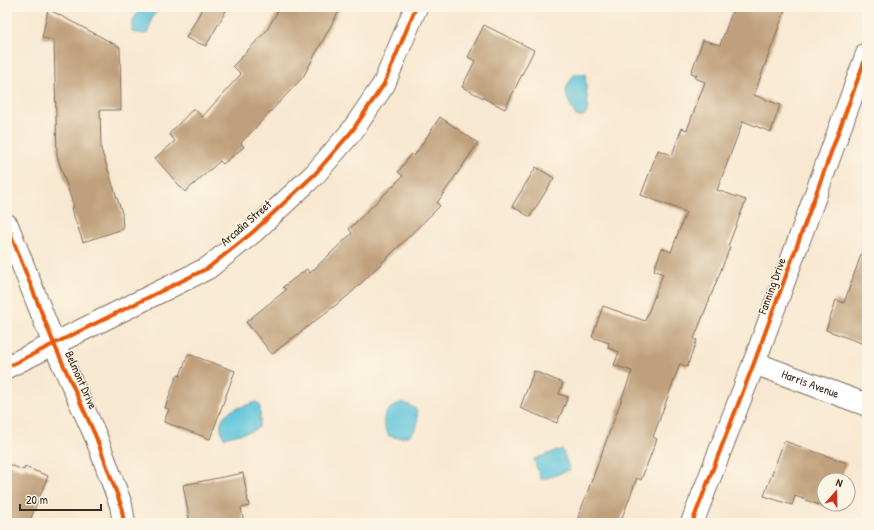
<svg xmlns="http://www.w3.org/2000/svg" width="874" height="530" font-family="'Patrick Hand',sans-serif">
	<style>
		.water { fill: #5fc5dc; stroke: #4d787d }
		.building { fill: #c0a07c }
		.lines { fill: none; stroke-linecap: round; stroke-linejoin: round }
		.minor-casing { stroke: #7d6c5d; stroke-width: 24 }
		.tertiary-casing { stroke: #7d6c5d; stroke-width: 24 }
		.minor { stroke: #fff; stroke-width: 22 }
		.tertiary { stroke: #fff; stroke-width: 22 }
		.cycleway-casing { stroke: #fcf5e5; stroke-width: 6 }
		.cycleway { stroke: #e8590c; stroke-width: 4 }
		.labels { text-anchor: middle; stroke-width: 3; stroke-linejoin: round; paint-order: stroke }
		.street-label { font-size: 12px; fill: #3b2a1e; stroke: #fcf5e5 }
	</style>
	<rect width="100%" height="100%" fill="#fcf5e5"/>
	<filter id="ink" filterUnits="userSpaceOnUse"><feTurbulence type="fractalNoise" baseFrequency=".025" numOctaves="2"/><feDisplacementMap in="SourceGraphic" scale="8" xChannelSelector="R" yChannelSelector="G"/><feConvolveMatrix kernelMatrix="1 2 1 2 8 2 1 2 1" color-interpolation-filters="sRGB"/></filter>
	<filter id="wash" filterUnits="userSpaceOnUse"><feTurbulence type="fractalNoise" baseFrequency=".012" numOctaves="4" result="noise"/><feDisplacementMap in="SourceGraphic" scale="16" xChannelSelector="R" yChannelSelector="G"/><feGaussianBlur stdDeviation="0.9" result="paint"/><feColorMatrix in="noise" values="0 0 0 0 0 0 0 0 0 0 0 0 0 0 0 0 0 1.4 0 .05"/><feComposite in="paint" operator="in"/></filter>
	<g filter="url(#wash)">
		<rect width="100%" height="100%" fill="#f8e8d1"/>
		<!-- water -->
		<path class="water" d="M 141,7 L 159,8 L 152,18 L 148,33 L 143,34 L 132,32 L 133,20 Z
			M 575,74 L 585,74 L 588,107 L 586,114 L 580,117 L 576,116 C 567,98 560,92 575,74 Z
			M 256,402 L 260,405 L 260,421 L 258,428 L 252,431 L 224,438 C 212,411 237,409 256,402 Z
			M 403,402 L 416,409 C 422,430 410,442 389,436 C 378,417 385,409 403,402 Z
			M 562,449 L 570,470 L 541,480 L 534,459 Z"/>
		<g id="blocks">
			<!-- building -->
			<path class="building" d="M 203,7 L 228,7 L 206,46 L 186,38 Z
				M 280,7 L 341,7 L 303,77 L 241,143 L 244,147 L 223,164 L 220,161 L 185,192 L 155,158 L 175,141 L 169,134 L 194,108 L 202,117 L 241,74 L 233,66 L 267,30 Z
				M 734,7 L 786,7 L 754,95 L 780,105 L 771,132 L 743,121 L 717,190 L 746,200 L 728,246 L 730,247 L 694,339 L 697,340 L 687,367 L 680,364 L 653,437 L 657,439 L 641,480 L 637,478 L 620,523 L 576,523 L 632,371 L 614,365 L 619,352 L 608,348 L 609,343 L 592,337 L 603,306 L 645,321 L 663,274 L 654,270 L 662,248 L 671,252 L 686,212 L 641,195 L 658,150 L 672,155 L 682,128 L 687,130 L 705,82 L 695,78 L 697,75 L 691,73 L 703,40 L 720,45 Z
				M 48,9 L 120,47 L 121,110 L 100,110 L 101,149 L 122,213 L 123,229 L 83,242 L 71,208 L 74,207 L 57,156 L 54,40 L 42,38 Z
				M 484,25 L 534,50 L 505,109 L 462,87 L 475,61 L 468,57 Z
				M 440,117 L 478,143 L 437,203 L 440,206 L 349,295 L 272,354 L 246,322 L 286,290 L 283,287 L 307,269 L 310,273 L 352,233 L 349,229 L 403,176 L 398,172 L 411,154 L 414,156 Z
				M 536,167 L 554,178 L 530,217 L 512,206 Z
				M 864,246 L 867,247 L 867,345 L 826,330 L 836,300 L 844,303 Z
				M 188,354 L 235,371 L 210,439 L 164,422 L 169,409 L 165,408 L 177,375 L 180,376 Z
				M 534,371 L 563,383 L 559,394 L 568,397 L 557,423 L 520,408 Z
				M 784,441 L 847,463 L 840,480 L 824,480 L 824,504 L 832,504 L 830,509 L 795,496 L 792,505 L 764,496 Z
				M 7,464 L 24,470 L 25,467 L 48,476 L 29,523 L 7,523 Z
				M 243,473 L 249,506 L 241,508 L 244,523 L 190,523 L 183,485 Z"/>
		</g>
	</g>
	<g filter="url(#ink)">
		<use href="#blocks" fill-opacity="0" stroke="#7d6c5d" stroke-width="1"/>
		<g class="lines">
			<!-- minor casing -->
			<g class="minor-casing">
				<g id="minor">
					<path d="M 7,225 L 54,344 L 96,437 L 121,505 L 124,523"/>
					<path id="s1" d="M 754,363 L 867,405"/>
					<path d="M 692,523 L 754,363 L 867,54"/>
				</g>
			</g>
			<!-- tertiary casing -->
			<g class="tertiary-casing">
				<path id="tertiary" d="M 7,367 L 208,268 L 253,232 L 315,174 L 352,131 L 384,84 L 416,7"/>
			</g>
			<!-- minor -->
			<use href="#minor" class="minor"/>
			<!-- tertiary -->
			<use href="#tertiary" class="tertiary"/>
			<!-- cycleway casing -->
			<g class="cycleway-casing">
				<path id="cycleway" d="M 7,225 L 54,344 L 96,437 L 121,505 L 124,523
					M 7,367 L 208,268 L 253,232 L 315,174 L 352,131 L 384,84 L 416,7
					M 692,523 L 754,363 L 867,54"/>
			</g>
			<!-- cycleway -->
			<use href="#cycleway" class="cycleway"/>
		</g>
	</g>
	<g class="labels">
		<!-- street labels -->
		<g class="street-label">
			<text transform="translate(246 223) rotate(-41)" y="4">Arcadia Street</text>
			<text transform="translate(772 286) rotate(-70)" y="4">Fanning Drive</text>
			<text transform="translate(81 380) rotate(66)" y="4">Belmont Drive</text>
			<text dy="4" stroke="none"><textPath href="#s1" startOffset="60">Harris Avenue</textPath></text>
		</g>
	</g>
	<!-- margin -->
	<rect width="874" height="530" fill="none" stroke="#fcf5e5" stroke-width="24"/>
	<!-- north arrow -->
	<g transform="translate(836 492) rotate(20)"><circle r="19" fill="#fcf5e5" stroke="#afa495"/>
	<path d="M0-3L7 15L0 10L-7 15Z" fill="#c8321e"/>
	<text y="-6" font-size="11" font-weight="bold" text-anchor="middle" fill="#3b2a1e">N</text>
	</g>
	<!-- scale -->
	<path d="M20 504v6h81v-6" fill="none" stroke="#3b2a1e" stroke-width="2"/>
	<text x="26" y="504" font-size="12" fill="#3b2a1e" stroke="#fcf5e5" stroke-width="3" paint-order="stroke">20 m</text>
</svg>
